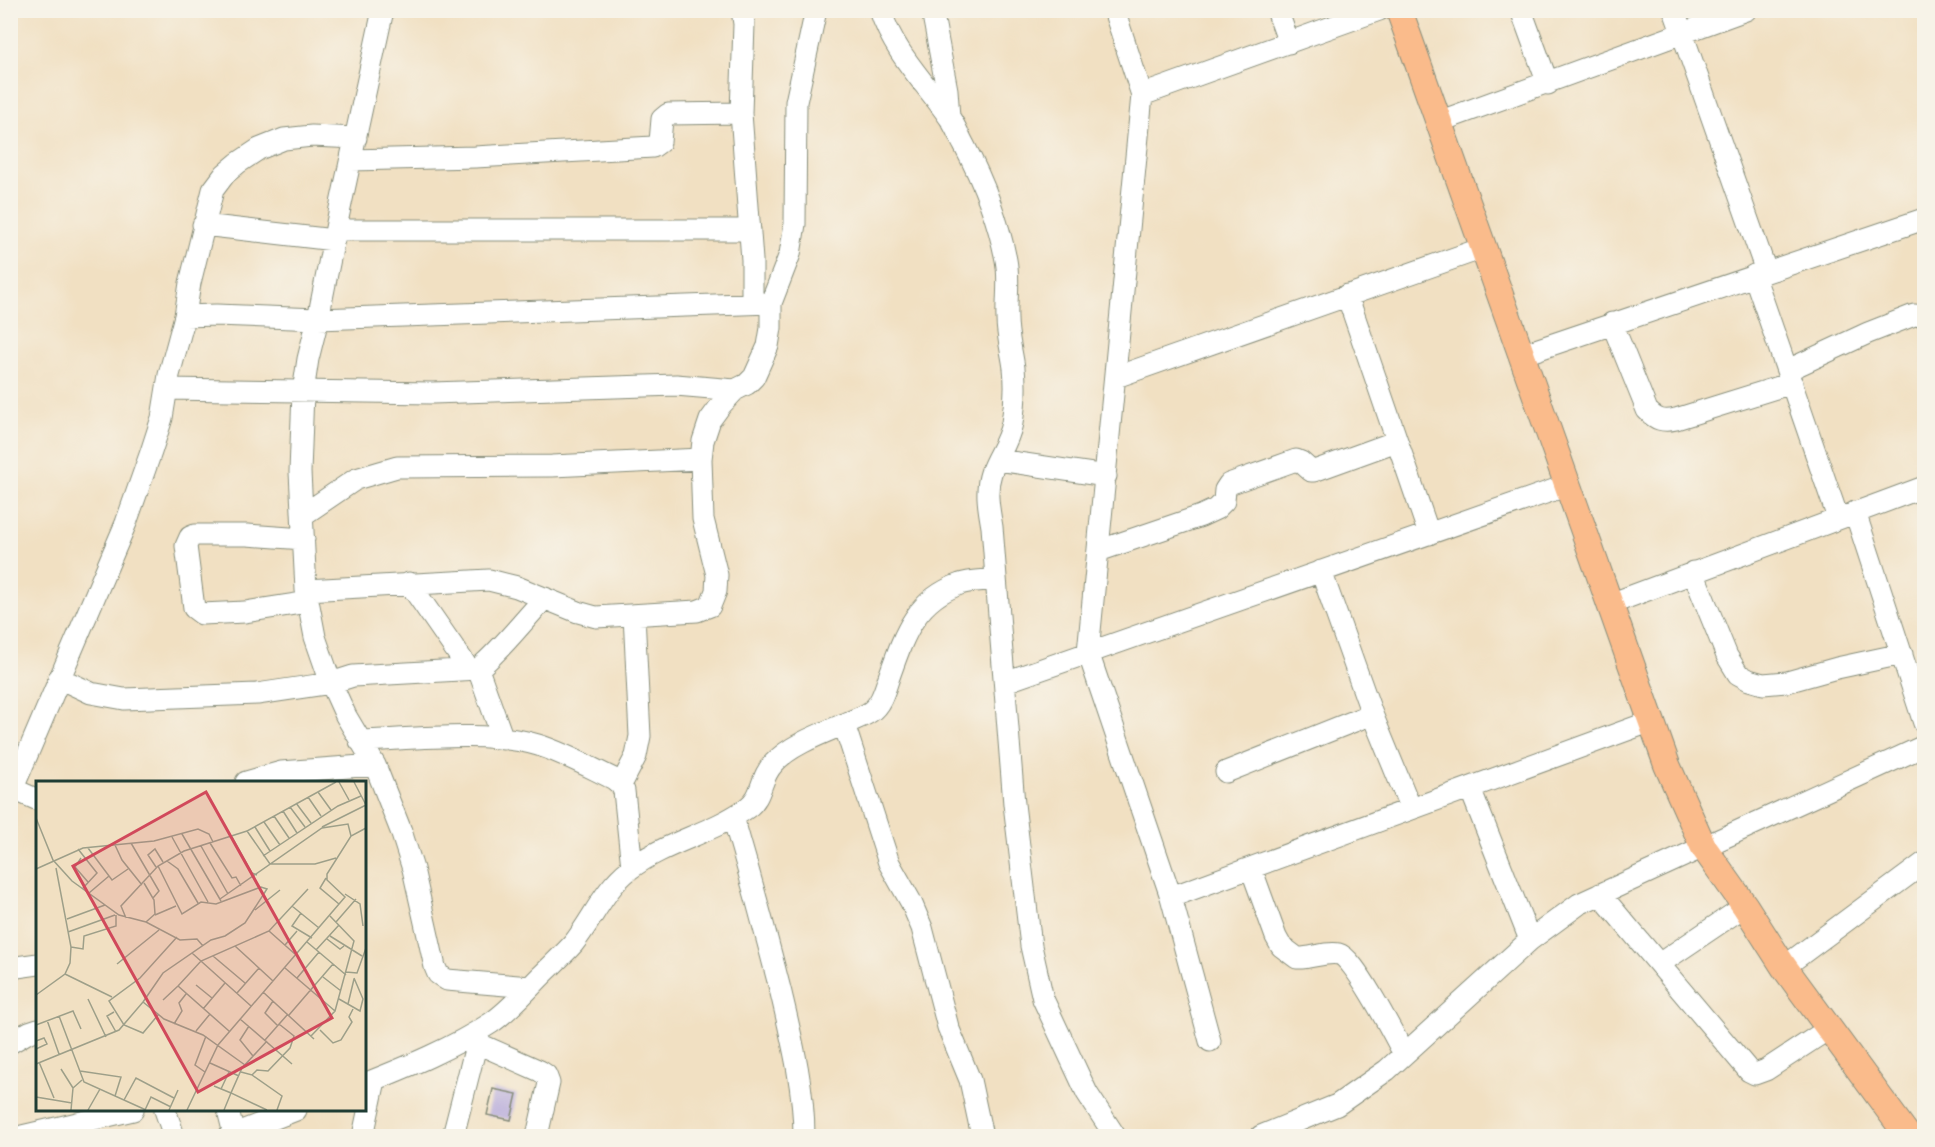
<svg xmlns="http://www.w3.org/2000/svg" width="1935" height="1147" font-family="'Indie Flower',sans-serif">
	<style>
		.building { fill: #b4a7da }
		.lines { fill: none; stroke-linecap: round; stroke-linejoin: round }
		.minor-casing { stroke: #888e7b; stroke-width: 23 }
		.major-casing { stroke: #888e7b; stroke-width: 28 }
		.minor { stroke: #fff; stroke-width: 21 }
		.major { stroke: #fabb8b; stroke-width: 26 }
		.inset-road { fill: none; stroke: #9d9f89; stroke-width: 1.5 }
		.view { fill: #d1495b; fill-opacity: 0.15; stroke: #d1495b; stroke-width: 3 }
		.inset-edge { fill: none; stroke: #1f3d34; stroke-width: 3 }
	</style>
	<rect width="100%" height="100%" fill="#f7f3e8"/>
	<filter id="ink" filterUnits="userSpaceOnUse"><feTurbulence type="fractalNoise" baseFrequency=".0167" numOctaves="2"/><feDisplacementMap in="SourceGraphic" scale="12" xChannelSelector="R" yChannelSelector="G"/><feConvolveMatrix kernelMatrix="1 2 1 2 8 2 1 2 1" color-interpolation-filters="sRGB"/></filter>
	<filter id="wash" filterUnits="userSpaceOnUse"><feTurbulence type="fractalNoise" baseFrequency=".008" numOctaves="4" result="noise"/><feDisplacementMap in="SourceGraphic" scale="24" xChannelSelector="R" yChannelSelector="G"/><feGaussianBlur stdDeviation="1.35" result="paint"/><feColorMatrix in="noise" values="0 0 0 0 0 0 0 0 0 0 0 0 0 0 0 0 0 1.4 0 .05"/><feComposite in="paint" operator="in"/></filter>
	<g filter="url(#wash)">
		<rect width="100%" height="100%" fill="#f1e0c2"/>
		<g id="blocks">
			<!-- building -->
			<path class="building" d="M 493,1089 L 517,1094 L 511,1120 L 487,1115 Z"/>
		</g>
	</g>
	<g filter="url(#ink)">
		<use href="#blocks" fill-opacity="0" stroke="#888e7b" stroke-width="1.5"/>
		<g class="lines">
			<!-- minor casing -->
			<g class="minor-casing">
				<path id="minor" d="M 383,10 L 339,213 L 318,319 L 308,359 L 303,392 L 300,472 L 306,590 L 315,637 L 331,683 L 346,716 L 375,765 L 401,831 L 413,869 L 435,967 L 438,974 L 447,980 L 530,987
					M 742,10 L 744,24 L 741,113 L 752,260 L 752,304
					M 880,10 C 894,53 924,81 949,117 C 955,125 959,136 964,145 C 983,181 998,219 1006,260 C 1010,280 1006,299 1007,319 C 1007,336 1012,352 1014,368 C 1016,386 1015,405 1012,423 C 1008,444 997,455 991,473 C 985,491 989,509 992,527 L 1014,804 L 1031,946 L 1043,999 L 1087,1093 L 1115,1136
					M 932,10 L 947,90 L 949,117
					M 1114,10 L 1142,95 L 1088,652 L 1171,897
					M 1277,10 L 1289,43
					M 1521,10 L 1548,84
					M 1674,10 L 1766,271
					M 1142,95 L 1379,10
					M 1438,122 L 1746,10
					M 351,160 L 475,157 L 653,147 L 660,142 L 662,119 L 668,114 L 741,113
					M 203,225 L 334,240
					M 336,230 L 750,230
					M 1754,275 L 1838,518
					M 1347,295 L 1429,534
					M 185,316 L 216,315 L 318,319 L 771,303
					M 1612,323 L 1647,410 C 1656,420 1663,422 1676,419 L 1792,383
					M 1521,355 L 1924,219
					M 1788,370 L 1868,333 L 1914,315 L 1924,316
					M 1116,377 L 1483,248
					M 167,389 L 432,393 L 676,385 L 735,390
					M 998,460 L 1106,476
					M 1855,512 L 1924,723
					M 303,515 L 356,479 L 397,467 L 552,466 L 701,459
					M 304,539 L 247,535 L 195,535 L 190,537 L 186,546 L 194,608 L 202,614 L 245,612 L 308,602
					M 1098,551 L 1201,516 L 1216,509 L 1224,501 L 1225,490 L 1229,484 L 1296,460 L 1301,462 L 1311,471 L 1314,471 L 1397,441
					M 1321,571 L 1372,714 L 1411,809
					M 1693,572 L 1727,656 L 1738,674 L 1749,680 L 1763,684 L 1787,682 L 1837,668 L 1902,654
					M 409,583 L 468,668
					M 306,590 L 489,580 L 517,587 L 578,612 L 596,617 L 697,611 L 710,606 L 716,591 L 717,575 L 703,519 L 701,459 L 703,441 L 710,420 L 721,405 L 735,390 L 747,384 L 754,377 L 768,346 L 771,328 L 771,303 L 790,254 L 795,224 L 796,102 L 816,10
					M 1610,604 L 1924,487
					M 478,669 C 503,648 522,622 545,598
					M 59,678 L 91,693 L 124,699 L 257,694 L 331,683 L 353,676 L 478,669 L 503,739
					M 1005,682 L 1568,485
					M 844,724 L 889,863 L 911,902 L 922,928 L 948,1027 L 970,1080 L 982,1136
					M 360,741 C 413,739 489,730 538,745 C 564,753 589,767 614,779 L 621,785 L 624,791 L 632,867
					M 1226,772 L 1372,714
					M 246,782 L 281,772 L 375,765
					M 621,785 L 636,756 L 640,736 L 634,615
					M 1470,788 L 1530,940
					M 13,789 L 38,800
					M 10,795 L 126,523 L 151,452 L 162,418 L 169,375 L 185,316 L 190,283 L 213,190 L 225,174 L 238,163 L 259,149 L 284,139 L 312,136 L 356,138
					M 733,817 C 750,875 766,934 781,993 C 792,1040 804,1088 804,1136
					M 1251,868 L 1276,937 L 1281,946 L 1297,958 C 1310,959 1326,951 1339,954 C 1354,957 1395,1037 1404,1054
					M 1600,894 L 1749,1071 L 1755,1074 L 1766,1070 L 1830,1028
					M 1659,964 L 1745,906
					M 1784,967 L 1924,863
					M 10,968 L 38,964
					M 1210,1041 L 1171,897 L 1652,721
					M 10,1043 L 29,1032 L 38,1029
					M 477,1043 L 540,1071 L 546,1075 L 549,1083 L 537,1136
					M 364,1084 C 407,1067 453,1048 491,1023 C 510,1010 525,992 541,976 C 551,966 563,955 573,944 C 593,919 604,889 630,869 C 665,842 711,834 747,808 C 764,796 759,778 774,763 C 791,744 826,732 849,722 C 856,719 864,716 870,712 C 881,705 885,689 889,677 C 904,635 915,600 960,584 C 970,580 985,581 996,579
					M 165,1110 L 174,1136
					M 228,1110 L 234,1134
					M 22,1136 L 133,1110
					M 229,1136 L 296,1110
					M 363,1136 L 375,1080
					M 453,1136 L 480,1030
					M 1261,1136 L 1337,1105 L 1387,1070 L 1530,940 L 1579,904 L 1924,746"/>
			</g>
			<!-- major casing -->
			<g class="major-casing">
				<path id="major" d="M 1399,10 L 1667,765 L 1704,848 L 1745,906 L 1784,967 L 1908,1136"/>
			</g>
			<!-- minor -->
			<use href="#minor" class="minor"/>
			<!-- major -->
			<use href="#major" class="major"/>
		</g>
	</g>
	<!-- overview -->
	<g transform="translate(36 781)">
		<rect width="330" height="330" fill="#f1e0c2"/>
		<path class="inset-road" d="M 300,1 L 211,50 L 234,83 L 279,83 L 300,77M 303,1 L 313,19M 318,1 L 330,24M 282,11 L 295,29M 272,16 L 285,35M 260,22 L 275,42M 254,26 L 269,46M 247,30 L 261,52M 238,35 L 253,57M 0,37 L 17,79 L 36,100 L 83,134 L 110,141 L 144,159 L 161,158 L 167,165M 228,41 L 244,64M 219,46 L 234,70M 286,46 L 330,24M 146,53 L 185,120M 136,56 L 172,121M 196,56 L 216,92 L 221,94M 95,62 L 123,110 L 117,117M 174,62 L 196,97 L 200,96 L 205,105M 79,64 L 86,79 L 106,104M 165,65 L 192,113M 52,67 L 76,99 L 92,88M 42,68 L 61,92 L 47,107M 227,75 L 302,25 L 325,15M 45,77 L 39,86 L 52,101M 131,80 L 142,88 L 162,122M 120,86 L 112,74 L 119,68 L 127,81M 0,88 L 47,67 L 118,60 L 162,48 L 173,53 L 177,61M 290,97 L 284,107 L 303,123M 108,102 L 118,119 L 119,133 L 110,141M 53,112 L 73,95M 309,113 L 324,123 L 327,145M 184,118 L 286,47 L 312,43 L 315,55M 256,125 L 283,147M 219,129 L 244,109M 265,132 L 256,145 L 276,157M 119,134 L 140,125M 90,137 L 85,125 L 122,85 L 148,70 L 211,50M 31,138 L 69,124M 300,141 L 320,118M 233,150 L 260,174M 32,151 L 79,134M 294,155 L 326,175M 291,158 L 304,168 L 308,165M 271,161 L 310,194M 249,164 L 261,150M 199,165 L 237,200M 35,166 L 47,168 L 48,155 L 80,145 L 80,134M 280,169 L 303,144M 156,172 L 215,225M 177,175 L 209,202M 81,183 L 123,149M 249,187 L 299,230M 310,191 L 321,192 L 330,167M 29,193 L 76,216M 287,196 L 305,210M 261,197 L 283,171M 160,204 L 176,217M 142,205 L 165,180 L 233,150 L 272,108M 227,211 L 278,258M 201,212 L 223,187M 0,214 L 29,193 L 34,182 L 35,166 L 20,87M 52,218 L 70,256M 303,218 L 324,230 L 327,218 L 318,197M 127,219 L 142,205 L 193,250M 237,220 L 229,232 L 242,245M 107,221 L 127,192 L 175,159 L 189,155 L 209,142 L 231,108 L 225,106 L 180,123 L 165,121 L 146,133 L 122,85M 312,223 L 318,198M 167,228 L 189,202M 78,231 L 71,235 L 80,251M 122,234 L 107,252 L 88,244 L 73,220 L 104,197 L 141,156M 253,234 L 297,183M 23,235 L 48,301 L 110,329M 204,238 L 256,283M 11,239 L 23,273M 138,243 L 146,230 L 143,222 L 150,213M 0,244 L 37,230 L 45,248M 213,245 L 204,259 L 217,275M 284,249 L 297,262 L 305,259 L 316,241 L 313,236 L 317,228M 160,250 L 174,233M 275,255 L 299,230 L 318,160 L 294,135M 229,259 L 252,233M 0,260 L 8,257 L 11,263 L 0,268M 231,260 L 206,287 L 195,312 L 231,329M 3,281 L 18,317M 174,282 L 203,295M 0,283 L 83,249 L 107,221 L 128,238 L 167,254 L 209,284M 25,288 L 37,307M 44,290 L 85,296 L 79,315M 169,291 L 159,284 L 170,255M 205,291 L 216,294 L 221,289 L 232,290 L 254,267 L 258,255 L 243,243M 216,294 L 246,315 L 241,329M 178,305 L 195,312 L 188,329M 185,308 L 193,291M 0,316 L 36,322M 88,319 L 100,297 L 138,317M 35,329 L 37,307 L 46,299M 52,329 L 64,308M 109,329 L 115,316 L 135,326M 133,329 L 142,309M 151,329 L 182,264 L 309,116 L 291,99 L 291,93 L 315,55 L 330,47"/>
		<path class="view" d="M 170,11 L 296,237 L 162,311 L 37,85 Z"/>
		<rect width="330" height="330" class="inset-edge"/>
	</g>
	<!-- margin -->
	<rect width="1935" height="1147" fill="none" stroke="#f7f3e8" stroke-width="36"/>
</svg>
